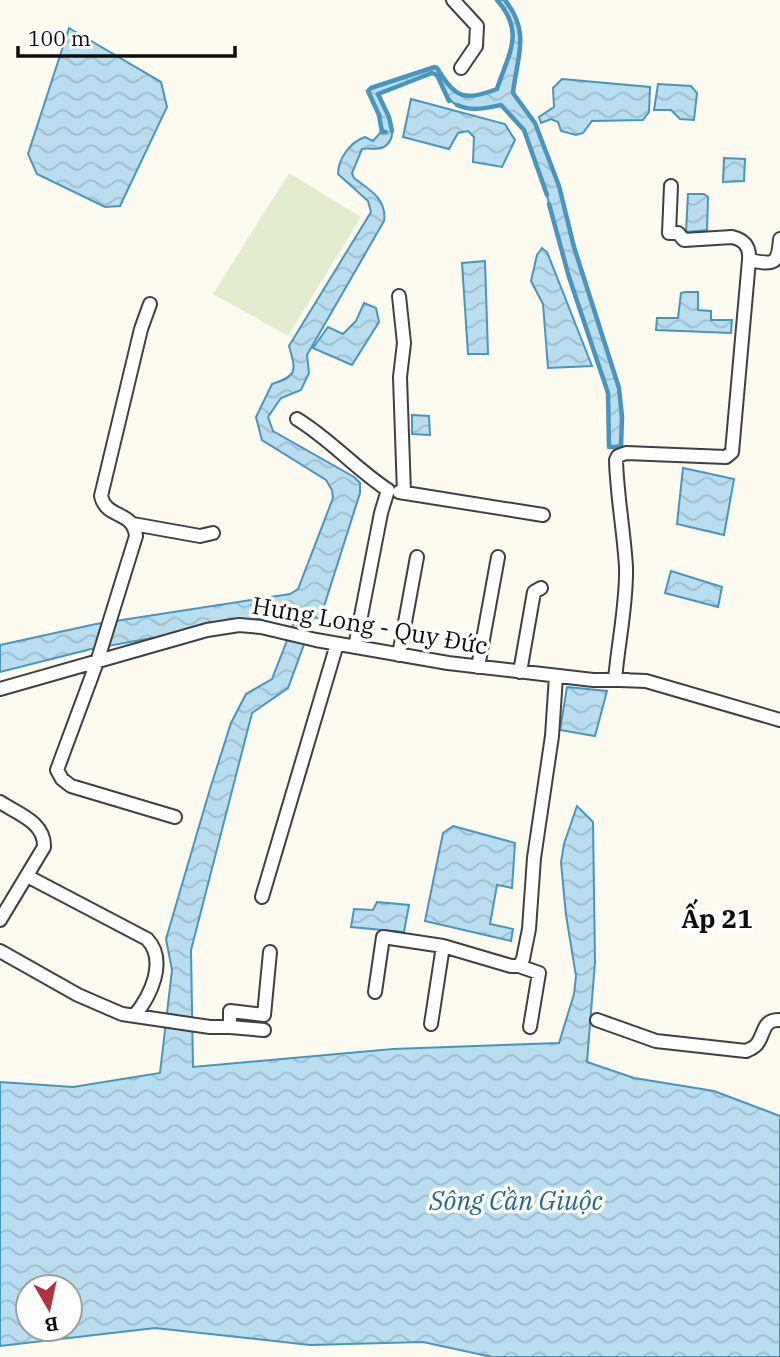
<svg xmlns="http://www.w3.org/2000/svg" width="780" height="1357" font-family="'IBM Plex Serif',serif">
	<style>
		.pitch { fill: #e3edcd }
		.water { fill: url(#water-waves); stroke: #4895bf; stroke-width: 2; fill-rule: evenodd }
		.lines { fill: none; stroke-linecap: round; stroke-linejoin: round }
		.stream { stroke: #4895bf; stroke-width: 4.5 }
		.minor-casing { stroke: #404040; stroke-width: 16 }
		.minor { stroke: #fff; stroke-width: 12 }
		.labels { text-anchor: middle; stroke-width: 7; stroke-linejoin: round; paint-order: stroke }
		.street-label { font-size: 24px; fill: #0d0d0d; stroke: #fff }
		.neighbourhood-label { font-size: 26px; font-weight: bold; fill: #0d0d0d; stroke: #fff }
		.water-label { font-size: 26px; font-style: italic; fill: #246792; stroke: #fff }
	</style>
	<defs>
		<pattern id="water-waves" width="16" height="10" patternUnits="userSpaceOnUse" patternTransform="scale(1.75)"><rect width="16" height="10" fill="#b9deef"/><path d="M0 5q4-4 8 0t8 0" fill="none" stroke="#9ebdcc"/></pattern>
	</defs>
	<rect width="100%" height="100%" fill="#fdfaef"/>
	<!-- pitch -->
	<path class="pitch" d="M 289,173 L 361,217 L 288,336 L 213,294 Z"/>
	<!-- water -->
	<path class="water" d="M 497,0 L 505,0 C 530,31 517,57 513,93 L 535,123 L 559,186 L 574,247 L 619,388 L 622,417 L 621,447 L 609,447 L 608,392 L 569,277 L 546,192 L 524,130 L 501,105 C 480,109 456,115 445,92 C 441,84 439,77 432,73 L 378,94 C 384,107 403,135 384,147 C 376,151 369,147 362,149 L 352,173 L 354,178 C 370,190 387,199 384,221 L 307,355 L 309,373 L 301,390 L 281,398 L 268,417 L 273,431 L 354,477 L 360,483 L 360,493 L 320,619 L 314,617 L 288,688 L 252,713 L 191,950 L 193,1067 L 393,1049 L 559,1043 L 574,994 L 576,976 L 566,915 L 561,862 L 564,844 L 577,806 L 593,822 L 595,962 L 587,1062 L 634,1078 L 714,1091 L 780,1116 L 780,1357 L 492,1357 L 423,1342 L 310,1345 L 155,1328 L 0,1346 L 0,1082 L 73,1087 L 160,1073 L 172,970 L 166,939 L 210,789 L 231,723 L 246,694 L 272,679 L 298,612 L 91,649 L 0,672 L 0,645 L 96,624 L 290,594 L 298,589 L 333,498 L 332,490 L 326,480 L 262,440 L 256,417 L 272,384 C 298,376 296,371 289,346 L 371,212 L 368,201 L 338,174 C 338,159 350,142 365,137 L 373,141 L 381,132 L 379,115 L 368,91 L 371,88 L 435,67 L 437,68 C 456,99 464,101 497,89 C 508,54 525,33 497,0 ZM 28,1287 L 70,1287 L 70,1329 L 28,1329 Z
		M 69,28 L 161,82 L 167,107 L 120,206 L 105,207 L 37,174 L 28,154 Z
		M 562,79 L 650,87 L 649,112 L 643,120 L 592,121 L 583,133 L 576,135 L 561,131 L 558,122 L 551,119 L 541,123 L 539,117 L 554,107 L 553,88 Z
		M 658,84 L 691,86 L 697,93 L 694,120 L 680,119 L 671,110 L 654,110 Z
		M 411,99 L 505,124 L 515,140 L 502,167 L 473,162 L 474,137 L 468,131 L 458,133 L 449,149 L 403,137 Z
		M 724,158 L 745,159 L 744,181 L 723,182 Z
		M 688,194 L 704,194 L 708,197 L 707,230 L 686,232 Z
		M 542,248 L 547,252 L 592,366 L 548,368 L 543,304 L 531,281 L 537,255 Z
		M 485,261 L 488,354 L 468,354 L 462,263 Z
		M 685,292 L 698,292 L 698,310 L 711,311 L 711,320 L 732,320 L 731,333 L 656,330 L 657,318 L 678,318 L 681,293 Z
		M 364,303 L 376,308 L 379,322 L 352,365 L 313,348 L 328,327 L 343,334 L 356,321 Z
		M 412,415 L 429,416 L 430,435 L 412,434 Z
		M 683,468 L 734,479 L 724,535 L 677,524 Z
		M 671,571 L 722,587 L 718,607 L 665,593 Z
		M 567,687 L 607,691 L 595,736 L 560,730 Z
		M 453,826 L 515,843 L 512,888 L 497,885 L 490,924 L 513,929 L 511,941 L 425,921 L 443,833 Z
		M 377,902 L 409,905 L 404,932 L 351,927 L 354,909 L 373,910 Z"/>
	<g class="lines">
		<!-- stream -->
		<path class="stream" d="M 505,0 C 531,33 517,56 513,93 L 535,123 L 559,186 L 574,247 L 619,388 L 622,417 L 621,447 L 609,447 L 608,393 L 569,277 L 549,204
			M 457,105 C 472,112 485,108 501,105 L 524,130 L 547,195
			M 392,131 L 389,117 L 378,94 L 432,73 L 437,75 L 449,101
			M 386,132 L 382,132 L 379,115 L 368,91 L 371,88 L 435,67 L 437,68 C 456,99 464,101 497,89 C 508,54 526,33 497,0"/>
		<!-- minor casing -->
		<g class="minor-casing">
			<path id="minor" d="M 453,0 L 477,26 L 476,46 L 461,68
				M 671,186 L 669,233 L 678,233 L 684,240 L 732,237 C 745,240 750,247 749,260
				M 399,296 L 404,343 L 400,377 L 404,493
				M 150,304 L 141,329 L 101,496 C 106,519 133,510 136,536 L 97,662 L 57,770 L 62,779 L 71,786 L 175,817
				M 297,419 C 331,440 356,469 388,490 L 381,513 L 355,647
				M 399,492 L 543,515
				M 133,524 L 200,536 L 213,533
				M 399,655 L 417,557
				M 478,667 L 498,557
				M 520,672 L 534,592 L 541,588
				M 615,680 C 618,643 627,604 626,567 C 624,532 617,496 616,460 L 618,456 L 626,453 L 726,457 L 732,452 L 749,260 C 774,265 778,265 780,239
				M 620,680 L 646,681 L 780,720
				M 0,689 L 207,630 L 239,625 L 261,627 L 316,640 L 448,663 L 593,680 L 628,680
				M 0,802 C 18,814 45,822 44,847 L 0,920
				M 27,876 L 147,939 C 168,961 150,997 134,1016
				M 262,897 L 337,644
				M 0,951 L 78,995 L 122,1014 L 210,1027 L 230,1027 L 230,1011 L 264,1015 L 270,952
				M 519,966 L 539,973 L 530,1027
				M 375,992 L 383,937 L 443,946 L 511,966 L 519,966 L 523,959 L 529,929 L 534,858 L 552,736 L 556,676
				M 597,1020 L 656,1041 L 746,1051 C 750,1049 754,1048 757,1044 C 765,1034 762,1019 780,1020
				M 431,1024 L 443,946
				M 230,1027 L 264,1030"/>
		</g>
		<!-- minor -->
		<use href="#minor" class="minor"/>
	</g>
	<g class="labels">
		<!-- street labels -->
		<g class="street-label">
			<text transform="translate(370 626) rotate(10)" y="8">Hưng Long - Quy Đức</text>
		</g>
		<!-- neighbourhood labels -->
		<g class="neighbourhood-label">
			<text x="717" y="928">Ấp 21</text>
		</g>
		<!-- water labels -->
		<g class="water-label">
			<text x="516" y="1210">Sông Cần Giuộc</text>
		</g>
	</g>
	<!-- north arrow -->
	<g transform="translate(49 1308) rotate(171)"><circle r="33" fill="#ffffff" stroke="#9e9e9e" stroke-width="2"/>
	<path d="M0-5L12 26L0 18L-12 26Z" fill="#af343f"/>
	<text y="-10" font-size="19" font-weight="bold" text-anchor="middle" fill="#0d0d0d">B</text>
	</g>
	<!-- scale -->
	<path d="M18 46v10h217v-10" fill="none" stroke="#0d0d0d" stroke-width="3.5"/>
	<text x="28" y="46" font-size="21" fill="#0d0d0d" stroke="#ffffff" stroke-width="5" paint-order="stroke">100 m</text>
</svg>
